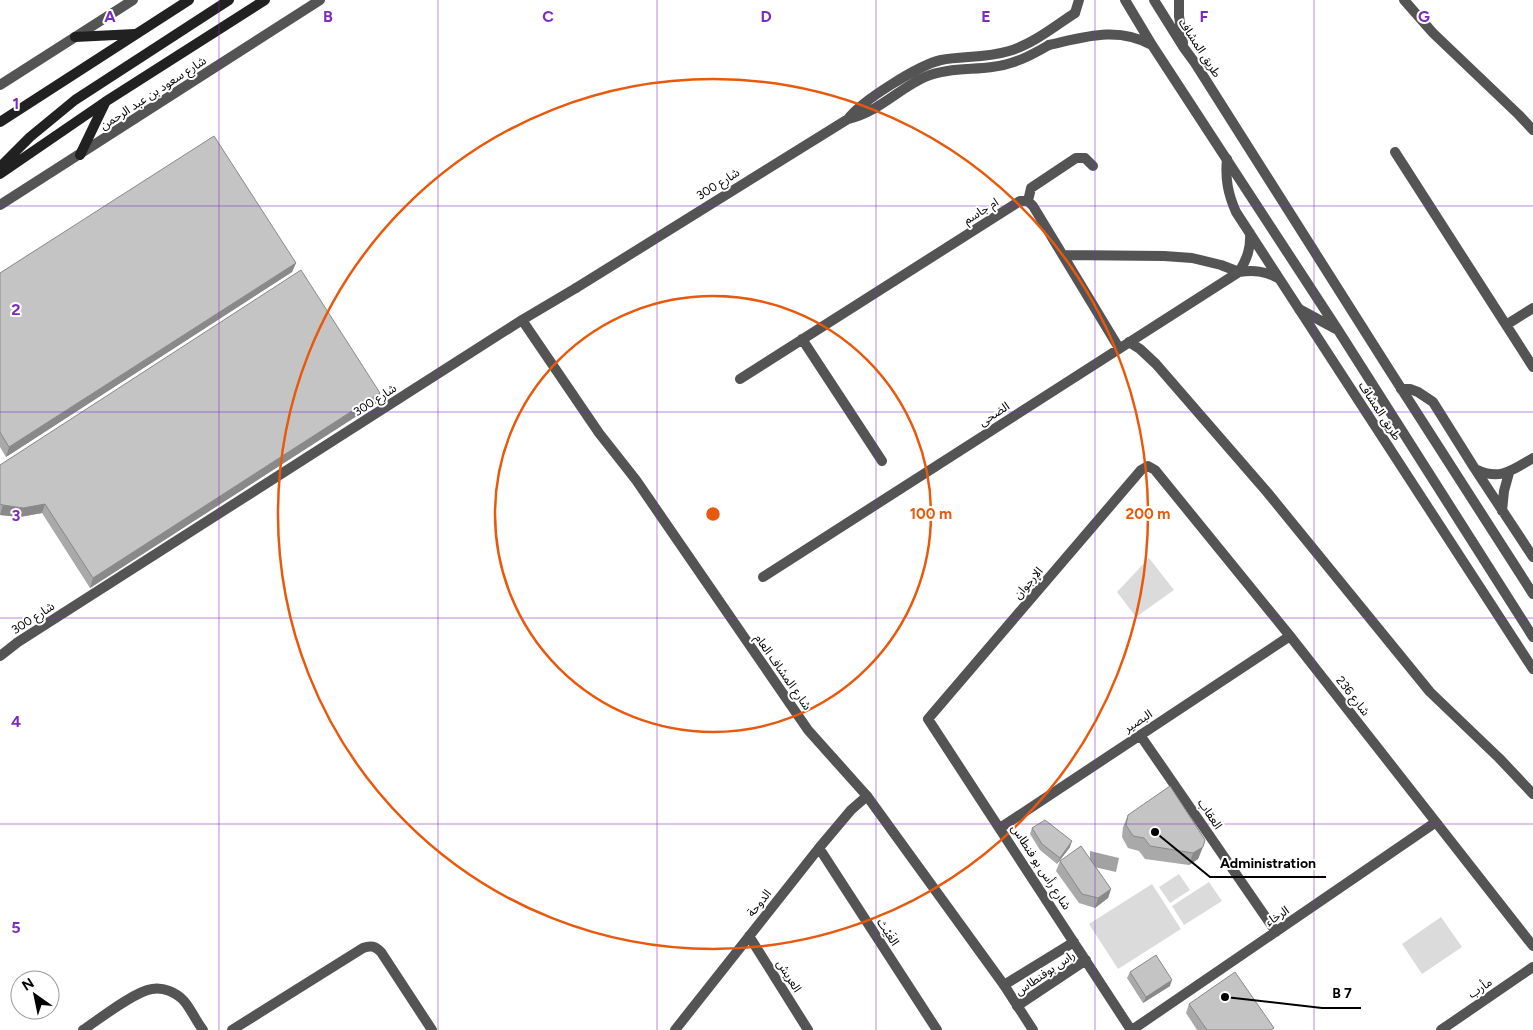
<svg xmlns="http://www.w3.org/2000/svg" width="1533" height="1030" font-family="Figtree,'Noto Sans Arabic',sans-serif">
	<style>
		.green { fill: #dbdbdb }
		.water { fill: #a2a2a2 }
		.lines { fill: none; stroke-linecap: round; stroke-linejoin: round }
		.minor { stroke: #545454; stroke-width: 10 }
		.tertiary { stroke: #545454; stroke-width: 10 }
		.secondary { stroke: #212121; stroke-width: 10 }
		.wall { fill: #a9a9a9 }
		.shaded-wall { fill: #898989 }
		.building { fill: #c4c4c4; stroke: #898989 }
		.grid { fill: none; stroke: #7b2cbf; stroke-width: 1; stroke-opacity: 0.55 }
		.ring { fill: none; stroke: #e8590c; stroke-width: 2.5 }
		.labels { text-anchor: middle; stroke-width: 4; stroke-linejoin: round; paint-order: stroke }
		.street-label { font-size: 12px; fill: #000; stroke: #fff }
		.grid-label { font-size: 16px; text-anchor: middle; font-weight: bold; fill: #7b2cbf; stroke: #fff; stroke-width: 4; stroke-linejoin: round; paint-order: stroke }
		.centre { fill: #e8590c; stroke: #fff; stroke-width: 2.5 }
		.ring-label { font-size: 15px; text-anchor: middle; font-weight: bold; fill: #e8590c; stroke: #fff; stroke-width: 4; stroke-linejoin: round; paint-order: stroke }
		.leader { fill: none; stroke: #000; stroke-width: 2 }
		.callout-dot { fill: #000; stroke: #fff; stroke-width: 2 }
		.callout-label { font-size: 14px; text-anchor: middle; font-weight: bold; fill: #000; stroke: #fff; stroke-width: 4; stroke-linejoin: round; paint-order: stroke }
	</style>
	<rect width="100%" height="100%" fill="#fff"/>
	<!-- green -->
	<path class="green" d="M 1149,558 L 1174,590 L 1136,617 L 1117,592 Z
		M 1179,874 L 1190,890 L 1170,903 L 1159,887 Z
		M 1209,882 L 1222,901 L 1184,925 L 1172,906 Z
		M 1152,884 L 1181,929 L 1118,969 L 1089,924 Z
		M 1441,917 L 1462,947 L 1422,974 L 1402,944 Z"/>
	<!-- water -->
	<path class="water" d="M 1090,851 L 1119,858 L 1116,872 L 1090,866 Z"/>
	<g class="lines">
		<!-- minor -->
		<path class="minor" d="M 1404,0 L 1433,33 L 1519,115 L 1533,130
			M 0,85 L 133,0
			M 848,119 C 877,113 898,89 925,77 C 946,68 970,70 992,67 C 1015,64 1030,56 1049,45
			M 1395,152 L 1533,367
			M 1227,159 C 1225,179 1228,194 1236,212 L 1533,669
			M 1028,201 L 1031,188 L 1076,158 L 1085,158 L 1093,166
			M 0,205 L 320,0
			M 1063,255 L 1164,256 L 1192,258 L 1221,265 L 1239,272
			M 1239,272 C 1247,259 1251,248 1250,233
			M 576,288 L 848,119 C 861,101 919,65 941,60 C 963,56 987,58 1009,51 C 1033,44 1055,26 1075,13
			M 1506,325 L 1533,308
			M 802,339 L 882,461
			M 1129,342 L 1140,349 L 1156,364 L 1267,492 L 1430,692 L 1499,758 L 1533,794
			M 740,379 L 1020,201 L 1028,201 L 1033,206 L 1119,348
			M 1401,389 L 1410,389 L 1418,392 L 1433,402 L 1475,469 L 1533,557
			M 1475,469 C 1500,481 1511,471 1533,458
			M 1502,511 L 1504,491 L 1509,473
			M 763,577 L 1239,272 C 1254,270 1265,271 1278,278
			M 1140,735 L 1276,932
			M 1000,828 L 1290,636
			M 819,848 L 937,1030
			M 749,936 L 808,1030
			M 1004,985 L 1074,942
			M 1017,1006 L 1086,960
			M 83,1030 C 98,1020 135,991 152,989 C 163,987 176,992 184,1001 C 191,1009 196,1021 203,1030
			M 232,1030 L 363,948 C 371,945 375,946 381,952 L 432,1030
			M 675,1030 L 819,848 L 851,810 L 867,796
			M 1131,1030 L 928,719 L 1141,470 L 1148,466 L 1155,470 L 1290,636 L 1533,946
			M 1132,1030 L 1436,822
			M 1441,1030 L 1533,967"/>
		<!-- tertiary -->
		<path class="tertiary" d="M 1125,0 L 1152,45 L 1338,330 L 1533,637
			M 1154,0 L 1184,48 L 1195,63 C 1307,240 1419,418 1533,594
			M 1179,0 L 1179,16 L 1183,43
			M 1075,13 L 1079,0
			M 1049,45 C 1085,37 1117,26 1152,45
			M 1299,309 L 1336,329
			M 522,320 L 599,433 L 636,480 L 808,730 L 867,796 L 1004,985 L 1033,1030
			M 0,656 L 18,642 L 522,320 L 576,288"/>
		<!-- secondary -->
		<path class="secondary" d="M 75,37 L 135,34
			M 0,122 L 189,0
			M 80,155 L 105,103
			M 0,167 L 30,137 L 75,100 L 229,0
			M 0,174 L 105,102 L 265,0"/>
	</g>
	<!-- wall -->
	<path class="wall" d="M 296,263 L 292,272 L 6,457 L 0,447 L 0,273 Z
		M 380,393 L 377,403 L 90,588 L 42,513 L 20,517 L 0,515 L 0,465 Z
		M 1128,815 L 1205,840 L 1198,859 L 1189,865 L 1145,859 L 1139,851 L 1128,848 L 1122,837 L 1123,827 Z
		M 1032,828 L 1070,847 L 1057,864 L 1040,850 L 1030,834 Z
		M 1060,861 L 1111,889 L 1108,898 L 1095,908 L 1079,903 L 1056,871 Z
		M 1130,972 L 1170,986 L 1143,1003 L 1127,978 Z
		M 1189,1004 L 1273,1030 L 1197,1030 L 1186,1013 Z"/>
	<!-- shaded-wall -->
	<path class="shaded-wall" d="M 296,263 L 292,272 L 6,457 L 9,447 Z
		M 380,393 L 377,403 L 90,588 L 93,578 Z
		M 45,504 L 42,513 L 20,517 L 0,515 L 3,505 Z
		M 1072,841 L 1070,847 L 1057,864 L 1060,858 Z
		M 1203,847 L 1198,859 L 1189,865 L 1193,853 Z
		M 1111,889 L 1108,898 L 1095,908 L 1098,898 Z
		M 1172,980 L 1170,986 L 1143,1003 L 1146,997 Z"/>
	<!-- building -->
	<path class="building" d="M 214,136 L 296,263 L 9,447 L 0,432 L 0,273 Z
		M 301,270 L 380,393 L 93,578 L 45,504 L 23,508 L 3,505 L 0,504 L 0,465 Z
		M 1170,786 L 1205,840 L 1203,847 L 1193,853 L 1150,846 L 1144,838 L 1133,836 L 1126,825 L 1128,815 Z
		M 1045,820 L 1072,841 L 1060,858 L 1042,844 L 1032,828 Z
		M 1081,846 L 1111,889 L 1098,898 L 1082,894 L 1060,861 Z
		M 1156,955 L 1172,980 L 1146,997 L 1130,972 Z
		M 1235,972 L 1274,1028 L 1271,1030 L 1207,1030 L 1189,1004 Z"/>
	<!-- grid -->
	<path class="grid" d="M 219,0 L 219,1030M 438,0 L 438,1030M 657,0 L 657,1030M 876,0 L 876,1030M 1095,0 L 1095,1030M 1314,0 L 1314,1030M 0,206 L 1533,206M 0,412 L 1533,412M 0,618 L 1533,618M 0,824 L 1533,824"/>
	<!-- distance rings -->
	<g class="ring">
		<circle cx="713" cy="514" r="218"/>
		<circle cx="713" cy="514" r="435"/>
	</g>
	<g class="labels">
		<!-- street labels -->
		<g class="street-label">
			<text transform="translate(1200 48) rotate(57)" y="4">طريق المشاف</text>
			<text transform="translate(153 93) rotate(-33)" y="4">شارع سعود بن عبد الرحمن</text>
			<text transform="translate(718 184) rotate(-32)" y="4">شارع 300</text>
			<text transform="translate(981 211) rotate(-32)" y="4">ام جاسم</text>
			<text transform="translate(375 400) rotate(-33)" y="4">شارع 300</text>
			<text transform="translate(1380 411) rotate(57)" y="4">طريق المشاف</text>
			<text transform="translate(994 414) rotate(-33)" y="4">الضحى</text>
			<text transform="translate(1028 583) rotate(-49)" y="4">الإرجوان</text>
			<text transform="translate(33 618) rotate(-33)" y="4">شارع 300</text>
			<text transform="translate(783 672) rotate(55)" y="4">شارع المشاف العام</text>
			<text transform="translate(1353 696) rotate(52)" y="4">شارع 236</text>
			<text transform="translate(1138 721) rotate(-33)" y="4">البصير</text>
			<text transform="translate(1210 814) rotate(56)" y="4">العقاب</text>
			<text transform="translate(1041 867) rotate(57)" y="4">شارع رأس بو فنطاس</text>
			<text transform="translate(759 903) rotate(-51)" y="4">الدوحة</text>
			<text transform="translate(1277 916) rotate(-34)" y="4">الرخاء</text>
			<text transform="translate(888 932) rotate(57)" y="4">الغَيْث</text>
			<text transform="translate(1045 973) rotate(-34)" y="4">راس بوفنطاس</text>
			<text transform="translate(789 976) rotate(58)" y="4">العريش</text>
			<text transform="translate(1480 988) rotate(-34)" y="4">مأرب</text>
		</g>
	</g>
	<g class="grid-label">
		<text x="110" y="22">A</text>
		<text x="328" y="22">B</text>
		<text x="548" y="22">C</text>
		<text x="766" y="22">D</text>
		<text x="986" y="22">E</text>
		<text x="1204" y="22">F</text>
		<text x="1424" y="22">G</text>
		<text x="16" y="109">1</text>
		<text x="16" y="315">2</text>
		<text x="16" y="521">3</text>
		<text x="16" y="727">4</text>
		<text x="16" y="933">5</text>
	</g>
	<circle cx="713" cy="514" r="8" class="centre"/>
	<g class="ring-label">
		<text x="931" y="519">100 m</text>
		<text x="1148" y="519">200 m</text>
	</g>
	<!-- callouts -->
	<path class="leader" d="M1155 832L1210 877H1326M1225 997L1322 1008H1361"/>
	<g class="callout-dot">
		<circle cx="1155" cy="832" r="5"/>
		<circle cx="1225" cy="997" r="5"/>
	</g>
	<g class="callout-label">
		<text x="1268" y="868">Administration</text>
		<text x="1342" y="998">B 7</text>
	</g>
	<!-- north arrow -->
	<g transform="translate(35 995) rotate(327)"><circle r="24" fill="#ffffff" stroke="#999999"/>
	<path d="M0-4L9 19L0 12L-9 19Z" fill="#000000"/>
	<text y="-8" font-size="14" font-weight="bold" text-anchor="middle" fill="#000000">N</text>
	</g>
</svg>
